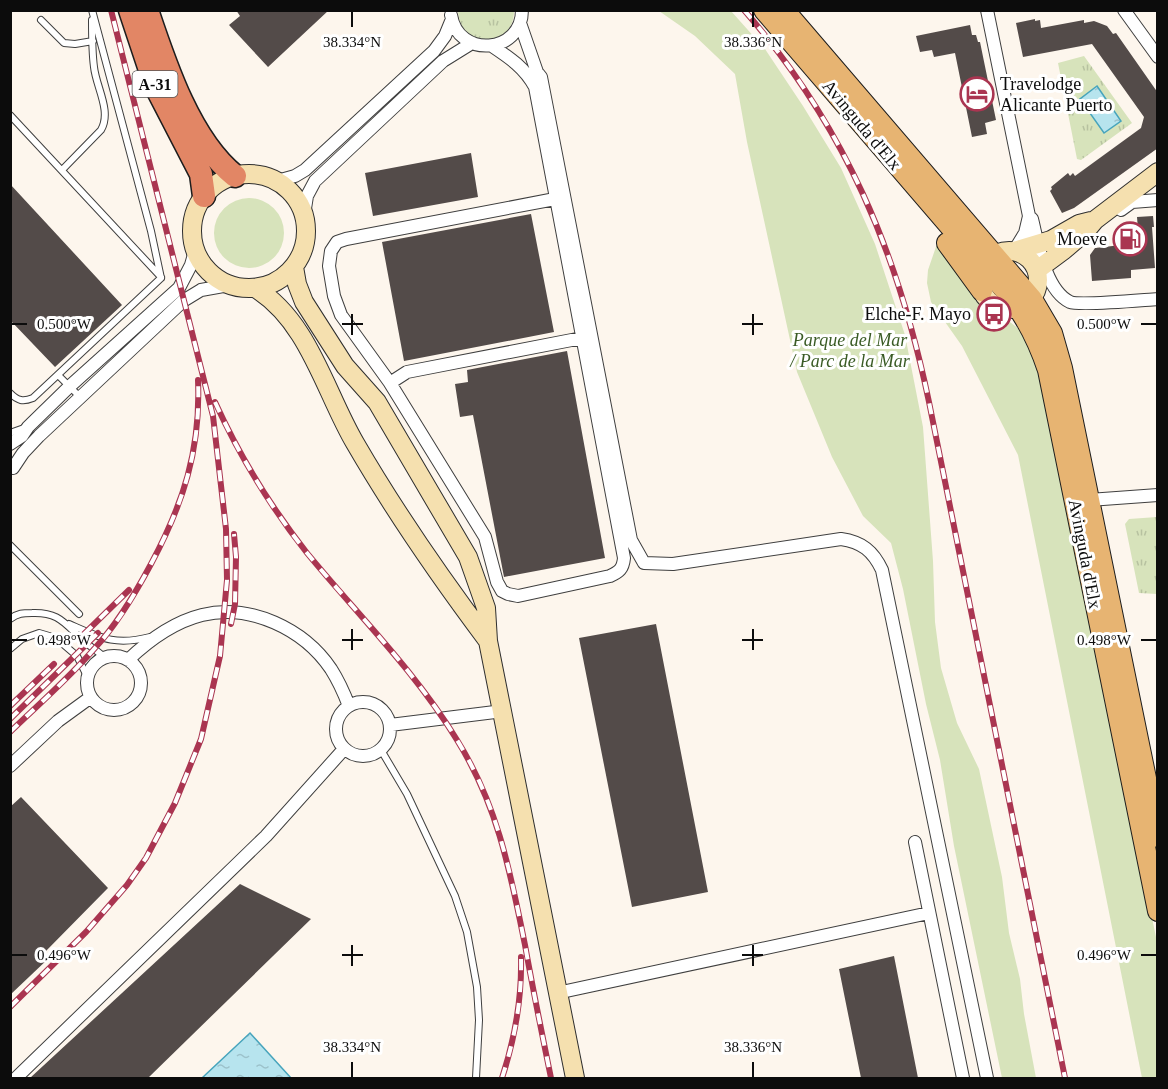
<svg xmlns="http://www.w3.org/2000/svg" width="1168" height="1089" font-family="Georgia,serif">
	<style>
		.grass { fill: url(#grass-tufts) }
		.park { fill: #d7e3bb }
		.water { fill: url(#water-ripples); stroke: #47a4bc; stroke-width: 1.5 }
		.building { fill: #534b49 }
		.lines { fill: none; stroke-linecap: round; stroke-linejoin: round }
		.lane-casing { stroke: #3f3f3f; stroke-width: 8 }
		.street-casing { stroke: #3f3f3f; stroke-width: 14 }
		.secondary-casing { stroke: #2e2e2e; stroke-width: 20 }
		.primary-casing { stroke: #1d1d1d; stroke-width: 22 }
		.highway-casing { stroke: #1d1d1d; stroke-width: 25 }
		.lane { stroke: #fff; stroke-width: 6 }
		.street { stroke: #fff; stroke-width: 12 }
		.secondary { stroke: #f5e0af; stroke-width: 18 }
		.primary { stroke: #e7b472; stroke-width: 20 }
		.highway { stroke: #e28665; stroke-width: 22 }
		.rail-casing { stroke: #aa3551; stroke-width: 6 }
		.rail { stroke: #fff; stroke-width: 4; stroke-dasharray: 11; stroke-linecap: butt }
		.ticks { fill: none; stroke: #0c0c0c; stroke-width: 2 }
		.labels { text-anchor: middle; stroke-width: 6; stroke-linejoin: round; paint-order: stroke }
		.shield { fill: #fff; stroke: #555; stroke-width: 1.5 }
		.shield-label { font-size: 16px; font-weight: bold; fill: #0c0c0c }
		.poi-label { font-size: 18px; fill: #0c0c0c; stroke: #fff; text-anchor: end }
		.street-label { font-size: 18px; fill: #0c0c0c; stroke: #fff }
		.park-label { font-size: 18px; font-style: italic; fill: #3a5b25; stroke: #fff }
		.ticks-label { font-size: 15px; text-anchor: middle; fill: #0c0c0c; stroke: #fff; stroke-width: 6; stroke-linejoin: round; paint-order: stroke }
	</style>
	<defs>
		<pattern id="grass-tufts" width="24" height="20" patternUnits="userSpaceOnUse" patternTransform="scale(1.5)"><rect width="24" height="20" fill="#d7e3bb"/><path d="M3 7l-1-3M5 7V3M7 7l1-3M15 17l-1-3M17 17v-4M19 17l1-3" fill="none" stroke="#b7c2a0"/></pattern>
		<pattern id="water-ripples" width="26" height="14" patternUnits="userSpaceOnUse" patternTransform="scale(1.5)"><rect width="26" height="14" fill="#b7e4ee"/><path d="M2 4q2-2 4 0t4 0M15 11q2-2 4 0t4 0" fill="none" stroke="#9cc2cb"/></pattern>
	</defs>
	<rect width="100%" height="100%" fill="#fdf6ed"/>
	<!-- grass -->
	<path class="grass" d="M 458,10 L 514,11 C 514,50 458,49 458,10 Z
		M 1084,56 L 1132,123 L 1081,160 L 1077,159 L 1058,63 Z
		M 1157,517 L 1157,594 L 1139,593 L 1125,524 L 1129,519 Z"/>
	<!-- park -->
	<path class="park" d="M 659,11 L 731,11 L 765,49 L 803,106 L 841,168 L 875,244 L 905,335 L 923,427 L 933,561 L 935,622 L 941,668 L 957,723 L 979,769 L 1002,877 L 1009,933 L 1020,979 L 1024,1014 L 1036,1078 L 1002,1078 L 954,846 L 940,760 L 926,704 L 903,589 L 891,543 L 863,516 L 832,457 L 797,372 L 747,142 L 735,74 L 695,36 Z
		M214 233a35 35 0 1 1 70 0a35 35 0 1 1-70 0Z
		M 938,241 L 988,311 L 1006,319 L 1024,333 L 1037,357 L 1157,942 L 1157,1078 L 1142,1078 L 1018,455 L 962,346 L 931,302 L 927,283 L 928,270 Z"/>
	<!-- water -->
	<path class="water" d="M 1097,86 L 1121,121 L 1104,133 L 1080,99 Z
		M 250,1033 L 291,1078 L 202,1078 Z"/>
	<!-- building -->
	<path class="building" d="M 236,10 L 329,10 L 268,67 L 229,25 L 240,16 Z
		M 1035,19 L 1035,21 L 1040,20 L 1041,28 L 1084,20 L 1084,23 L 1094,21 L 1107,26 L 1113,34 L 1116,33 L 1158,93 L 1158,148 L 1074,208 L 1062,213 L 1050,191 L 1052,189 L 1051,187 L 1068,173 L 1070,176 L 1073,173 L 1075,176 L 1141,128 L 1144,117 L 1092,44 L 1023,57 L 1016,23 Z
		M 970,25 L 972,35 L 976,35 L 978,42 L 980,42 L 996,120 L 985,123 L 987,134 L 972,137 L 955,53 L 934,57 L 932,50 L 920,52 L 916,36 Z
		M 471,153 L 478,197 L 373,216 L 365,173 Z
		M 10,184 L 122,305 L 55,367 L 10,320 Z
		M 531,214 L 554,332 L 404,361 L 382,242 Z
		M 1153,216 L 1154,227 L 1152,227 L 1155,268 L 1131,270 L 1131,278 L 1092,281 L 1090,255 L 1095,248 L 1139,243 L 1137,217 Z
		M 567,351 L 605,558 L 504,577 L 473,415 L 460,417 L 455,384 L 468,382 L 467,370 Z
		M 656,624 L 708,892 L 632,907 L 579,638 Z
		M 21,797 L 108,888 L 44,953 L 49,958 L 10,995 L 10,807 Z
		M 240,884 L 311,919 L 148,1078 L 30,1078 Z
		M 894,956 L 918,1078 L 861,1078 L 839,969 Z"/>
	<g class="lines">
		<!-- lane casing -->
		<g class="lane-casing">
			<path id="lane" d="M 92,10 L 151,231 L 161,278
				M 41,20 L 64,43 L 75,44 L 93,41
				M 10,115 L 161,277
				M 62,170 L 101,130 C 112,111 96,87 94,67 C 92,52 92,36 92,20
				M 58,375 L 80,397
				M 10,393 C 18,401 23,402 33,398 L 161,278
				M 10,433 L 24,428
				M 10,545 L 79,614
				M 10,619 C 18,613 23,613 32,613 C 59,612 64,623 83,640 C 90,647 98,651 105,658
				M 69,624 C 101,638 115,646 150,637
				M 10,649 L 22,639 L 39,633 L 56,638 L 77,656 L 88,678
				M 381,750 L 407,794 L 455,896 L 467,932 L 477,987 L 479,1020 L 476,1078"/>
		</g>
		<!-- street casing -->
		<g class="street-casing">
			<path id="street" d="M 987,10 L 1029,216 L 1032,219 C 1038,243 1045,290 1070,302 C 1080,306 1142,300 1158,299
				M 1124,10 L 1158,57
				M 451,15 C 458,59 522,54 522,10
				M 520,23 L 537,72 L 541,77 L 631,540 L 644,563 L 673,564 L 841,539 C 862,542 873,551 882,570 L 987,1078
				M 492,46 C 510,58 525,68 535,87 L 624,558 C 623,569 619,572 610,576 L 518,596 L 508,594 L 502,591 L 497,582 L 485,537 L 390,383 L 341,315 L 334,296 L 329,266 L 331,251 L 337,242 L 346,239 L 555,199
				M 277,181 L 295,176 L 305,170 L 434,51 L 445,36 L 452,19
				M 1121,210 L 1132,202 L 1158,200
				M 304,215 L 307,196 L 315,181 L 443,61 L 472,43
				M 1014,251 L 1025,233 L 1029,216
				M 390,383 L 407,372 L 582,338
				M 10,444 L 22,436 L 28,427 L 70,386 L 179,288 L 191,265 L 195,251
				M 13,468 L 23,453 L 39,436 L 183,301 L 201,290 L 229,285
				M 1089,500 L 1158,495
				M87 683a27 27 0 1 1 54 0a27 27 0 1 1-54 0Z
				M 128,660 C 149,640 174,622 202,615 C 250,603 304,629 331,669 C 338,680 344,693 349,706
				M336 729a27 27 0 1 1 54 0a27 27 0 1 1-54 0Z
				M 390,725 L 503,711
				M 10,766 L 58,721 L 91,697
				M 915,842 L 963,1078
				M 557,993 L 929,913
				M 16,1078 L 266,836 L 344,749"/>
		</g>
		<!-- secondary casing -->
		<g class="secondary-casing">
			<path id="secondary" d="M192 231a57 57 0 1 1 114 0a57 57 0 1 1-114 0Z
				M980 280a29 29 0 1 1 58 0a29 29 0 1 1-58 0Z
				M 1014,251 L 1051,240 L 1079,224 L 1091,221
				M 294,267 L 297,284 L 304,302 L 345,366 L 377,402 L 468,557 L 486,608 L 488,641 L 575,1078
				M 1037,270 L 1064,250 L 1085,232 L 1095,220 L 1158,172
				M 255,288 C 309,321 325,392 355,443 C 395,512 440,577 488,641"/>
		</g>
		<!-- primary casing -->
		<g class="primary-casing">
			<path id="primary" d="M 764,10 L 1009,295 C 1026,317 1039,343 1048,370 L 1158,911
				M 784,10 L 1032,299 L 1052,333 L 1062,368 L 1158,837
				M 947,243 L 982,291"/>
		</g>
		<!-- highway casing -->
		<g class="highway-casing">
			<path id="highway" d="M 130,10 L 155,85 L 201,174 L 204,196
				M 147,10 C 165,64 190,140 235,176"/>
		</g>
		<!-- lane -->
		<use href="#lane" class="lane"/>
		<!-- street -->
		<use href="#street" class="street"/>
		<!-- secondary -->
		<use href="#secondary" class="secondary"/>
		<!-- primary -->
		<use href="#primary" class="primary"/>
		<!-- highway -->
		<use href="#highway" class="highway"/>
		<!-- rail casing -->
		<g class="rail-casing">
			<path id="rail" d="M 744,10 C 845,126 898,253 929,402 L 1065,1078
				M 215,402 C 240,457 270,506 307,553 C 358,615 415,671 457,740 C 498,806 510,871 525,945 C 533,990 542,1034 551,1078
				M 231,624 L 235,604 L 236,557 L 234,534
				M 84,634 L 129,590
				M 10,706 L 54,664
				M 10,719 L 98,633
				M 10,732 C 39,704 69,678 95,648 C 118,623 135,594 151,564 C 183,504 201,450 198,380
				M 10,1007 L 86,932 L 127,885 L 146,858 L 175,803 L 201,739 L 220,656 L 227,580 L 226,529 L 213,416 L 111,10
				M 502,1078 C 515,1038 522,999 521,957"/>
		</g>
		<!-- rail -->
		<use href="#rail" class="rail"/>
	</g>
	<!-- ticks -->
	<path class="ticks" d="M 352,12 L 352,27M 753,12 L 753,27M 352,314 L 352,335M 753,314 L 753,335M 12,324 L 27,324M 342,324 L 363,324M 742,324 L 763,324M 1141,324 L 1156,324M 352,629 L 352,650M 753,629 L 753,650M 12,640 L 27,640M 342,640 L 363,640M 742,640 L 763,640M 1141,640 L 1156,640M 352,945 L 352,966M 753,945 L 753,966M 12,955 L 27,955M 342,955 L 363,955M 742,955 L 763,955M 1141,955 L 1156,955M 352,1062 L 352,1077M 753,1062 L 753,1077"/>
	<!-- icons -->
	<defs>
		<g id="hotel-ring" transform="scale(1.725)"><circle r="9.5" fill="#fff" stroke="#aa3551" stroke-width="1.5"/><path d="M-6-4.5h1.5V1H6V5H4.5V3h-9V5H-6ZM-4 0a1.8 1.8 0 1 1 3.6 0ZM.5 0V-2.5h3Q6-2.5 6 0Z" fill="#aa3551"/></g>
		<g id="fuel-ring" transform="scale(1.725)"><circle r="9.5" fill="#fff" stroke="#aa3551" stroke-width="1.5"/><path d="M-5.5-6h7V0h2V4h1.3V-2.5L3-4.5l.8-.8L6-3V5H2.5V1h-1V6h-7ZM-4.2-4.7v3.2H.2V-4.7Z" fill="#aa3551"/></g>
		<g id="bus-ring" transform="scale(1.725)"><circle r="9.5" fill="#fff" stroke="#aa3551" stroke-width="1.5"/><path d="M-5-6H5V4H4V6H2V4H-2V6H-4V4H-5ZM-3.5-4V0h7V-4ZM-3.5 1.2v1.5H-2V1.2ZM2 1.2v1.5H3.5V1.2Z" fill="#aa3551"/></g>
	</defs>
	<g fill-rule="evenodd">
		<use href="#hotel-ring" x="977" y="94"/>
		<use href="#fuel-ring" x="1130" y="239"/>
		<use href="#bus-ring" x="994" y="314"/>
	</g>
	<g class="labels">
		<!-- shield labels -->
		<rect class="shield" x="132.5" y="71" width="45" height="26" rx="4.5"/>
		<g class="shield-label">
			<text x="155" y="90">A-31</text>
		</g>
		<!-- poi labels -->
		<g class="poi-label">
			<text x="1000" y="90" text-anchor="start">Travelodge<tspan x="1000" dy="21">Alicante Puerto</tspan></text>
			<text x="1107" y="245">Moeve</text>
			<text x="971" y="320">Elche-F. Mayo</text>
		</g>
		<!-- street labels -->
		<g class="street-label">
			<text transform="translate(862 125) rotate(50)" y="6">Avinguda d'Elx</text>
			<text transform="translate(1085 554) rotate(79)" y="6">Avinguda d'Elx</text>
		</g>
		<!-- park labels -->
		<g class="park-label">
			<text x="850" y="346">Parque del Mar<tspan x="850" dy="21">/ Parc de la Mar</tspan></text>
		</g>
	</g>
	<g class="ticks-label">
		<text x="352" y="47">38.334°N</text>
		<text x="753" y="47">38.336°N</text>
		<text x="1104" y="329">0.500°W</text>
		<text x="64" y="329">0.500°W</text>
		<text x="1104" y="645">0.498°W</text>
		<text x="64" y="645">0.498°W</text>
		<text x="1104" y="960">0.496°W</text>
		<text x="64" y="960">0.496°W</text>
		<text x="352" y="1052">38.334°N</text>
		<text x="753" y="1052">38.336°N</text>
	</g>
	<!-- border -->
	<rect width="1168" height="1089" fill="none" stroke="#0c0c0c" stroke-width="24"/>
</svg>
